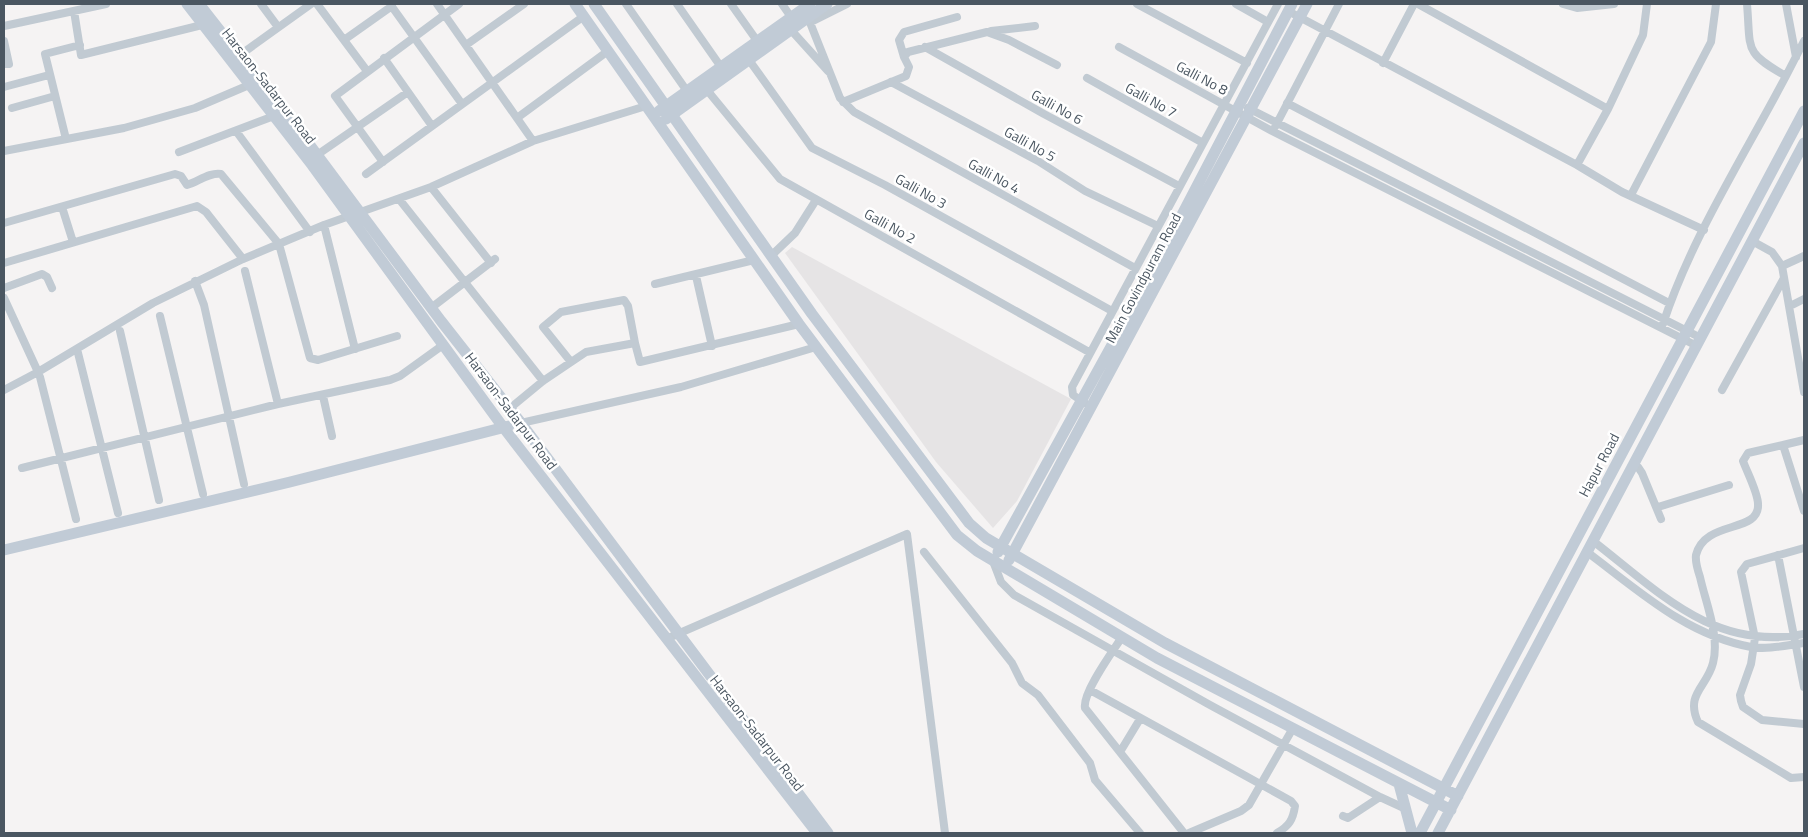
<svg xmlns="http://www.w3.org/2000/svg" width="1808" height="837" font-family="'Titillium Web',sans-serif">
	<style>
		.education { fill: #e6e4e5 }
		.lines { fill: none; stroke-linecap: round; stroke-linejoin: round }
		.street { stroke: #c1cad2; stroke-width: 8 }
		.secondary { stroke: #c1cbd6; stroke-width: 11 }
		.labels { text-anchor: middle; stroke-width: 5; stroke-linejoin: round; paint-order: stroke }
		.street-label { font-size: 14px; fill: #4a5661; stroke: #fff }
	</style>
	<rect width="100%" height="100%" fill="#f5f3f3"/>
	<!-- education -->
	<path class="education" d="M 792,247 L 1071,399 L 1017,501 L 993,528 L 936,462 L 785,253 Z"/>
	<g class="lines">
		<!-- street -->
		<path class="street" d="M 261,4 L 278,27
			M 317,4 L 367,71
			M 390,4 L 462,104
			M 437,4 L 533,141
			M 626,4 L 689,94
			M 677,4 L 721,67
			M 731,4 L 760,45
			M 782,4 L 791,17
			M 1137,4 L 1247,63
			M 1236,4 L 1268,22
			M 1418,4 L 1608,109
			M 1563,4 L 1577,8 L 1614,4
			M 1786,4 L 1796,57
			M 74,11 L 81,55 L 202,25
			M 1288,11 L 1577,165 L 1622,192 L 1704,230
			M 807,15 L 840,98 L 854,112 L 1135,268
			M 811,22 L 847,4
			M 4,26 L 106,4
			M 791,30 L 828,71
			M 991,31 L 1035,26
			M 344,40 L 392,6
			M 4,41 L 9,64 L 4,64
			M 466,45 L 524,4
			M 925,47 L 1044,114 L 1179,186
			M 1119,47 L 1272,131 L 1697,346
			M 240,55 L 311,4
			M 904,57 L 899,40 L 904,32 L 957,17
			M 384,58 L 432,126
			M 749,60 L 812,148 L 885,185 L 1112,311
			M 1383,63 L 1414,4
			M 1786,76 L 1804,41
			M 1087,78 L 1203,143
			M 891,82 L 1038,161 L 1085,191 L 1158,226
			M 4,87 L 49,75
			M 707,90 L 780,179 L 1089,352
			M 843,102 L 906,76 L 909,67 L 904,57 L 908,52 L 987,32 L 1009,40 L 1057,65
			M 1287,103 L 1669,303
			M 12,108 L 55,96
			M 1248,108 L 1701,338
			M 517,118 L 608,51
			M 1275,127 L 1339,4
			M 236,131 L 310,232
			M 66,139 L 45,54 L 80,45
			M 4,151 L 124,128 L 195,108 L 249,85
			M 179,152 L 274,116
			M 317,155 L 408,92
			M 383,162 L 335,96 L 459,4
			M 1577,165 L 1608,109 L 1643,35 L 1647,4
			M 366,174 L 584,16
			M 431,187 L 491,263
			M 1631,195 L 1711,42 L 1716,4
			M 399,199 L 543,381
			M 62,207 L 73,242
			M 4,223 L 175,174 L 181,176 L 187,185 C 198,182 209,172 221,174 L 279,244 L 310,358 L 318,360 L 397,336
			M 324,225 L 355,349
			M 1752,241 L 1772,252 L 1782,266 L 1804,392
			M 771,256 L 795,233 L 816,200
			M 4,263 L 197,206 L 206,212 L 243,259
			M 1782,266 L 1804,256
			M 245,271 L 278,404
			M 696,276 L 712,346
			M 195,281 L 204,305 L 244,484
			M 655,284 L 754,260
			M 4,288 L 42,274 L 47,277 L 52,288
			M 4,298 L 38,372
			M 1790,306 L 1804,299
			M 431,308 L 495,259
			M 160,316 L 203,494
			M 1663,324 C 1691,238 1744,156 1786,76 C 1743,52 1751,50 1747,4
			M 120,331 L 159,500
			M 77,349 L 118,513
			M 571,362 L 543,327 L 561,312 L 624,300 L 628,306 L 635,343
			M 40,377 L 76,519
			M 4,390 L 38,372 L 153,303 L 243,259 L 324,225 L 431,187 L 533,141 L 646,106
			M 1722,390 L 1784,278
			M 323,396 L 332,436
			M 1085,403 L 1073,395 L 1072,387 L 1278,4
			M 509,409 L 543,381 L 586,352 L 635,343 L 640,362 L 799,324
			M 521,423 L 681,387 L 816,347
			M 1783,445 L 1804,440
			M 1632,467 L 1638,467 L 1642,473 L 1661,519
			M 22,468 L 278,404 L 390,380 L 400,376 L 443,345
			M 1658,507 L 1729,485
			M 1804,511 L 1783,445 L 1748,453 L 1743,461 C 1747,472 1758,493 1758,504 C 1760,534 1705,519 1696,555 C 1695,562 1698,571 1700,577 C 1706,604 1720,636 1713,663 C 1707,687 1685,694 1698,722 L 1791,778 L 1804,777
			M 1593,541 C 1658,591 1714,652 1804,634
			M 1804,548 L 1747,564 L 1741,572 L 1755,638 L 1751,664 L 1740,695 L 1741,701 L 1743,707 L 1762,720 L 1804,724
			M 924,552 L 1012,663 L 1022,683 L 1038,695 L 1090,763 L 1095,780 L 1140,833
			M 1587,552 C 1638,590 1686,635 1751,647 C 1767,650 1788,645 1804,643
			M 1778,555 L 1804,687
			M 993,561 L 1001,582 L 1014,595 L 1210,705 L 1380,797
			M 1122,637 C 1113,651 1082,693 1085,708 L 1184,833
			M 666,639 L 907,534 L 945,833
			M 1090,690 L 1291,801 L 1295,806 C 1293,820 1289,826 1277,833
			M 1120,752 L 1140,719
			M 1343,816 L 1348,818 L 1380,797 L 1406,809
			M 1189,833 L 1241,811 L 1249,805 L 1293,728"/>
		<!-- secondary -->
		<path class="secondary" d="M 187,4 L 312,165 L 503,427 L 817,833
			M 199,4 L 309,144 L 441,321 L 521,423 L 828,833
			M 575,4 L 799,324 L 957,535 L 977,551 L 1157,658 L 1451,810
			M 594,4 L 812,314 L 969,523 L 986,538 L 1165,643 L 1458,796
			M 659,111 L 810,4
			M 666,119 L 827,4
			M 4,550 L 290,482 L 509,426
			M 998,552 L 1150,276 L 1292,4
			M 1009,560 L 1307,4
			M 1399,784 L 1412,833
			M 1420,833 L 1804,111
			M 1438,833 L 1804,143"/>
	</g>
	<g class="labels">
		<!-- street labels -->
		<g class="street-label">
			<text transform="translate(1202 78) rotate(28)" y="5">Galli No 8</text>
			<text transform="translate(269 86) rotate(52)" y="5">Harsaon-Sadarpur Road</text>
			<text transform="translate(1151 100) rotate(29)" y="5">Galli No 7</text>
			<text transform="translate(1057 107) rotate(29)" y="5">Galli No 6</text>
			<text transform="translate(1030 144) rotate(29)" y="5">Galli No 5</text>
			<text transform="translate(994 176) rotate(29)" y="5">Galli No 4</text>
			<text transform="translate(921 191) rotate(29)" y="5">Galli No 3</text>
			<text transform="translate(890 226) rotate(29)" y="5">Galli No 2</text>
			<text transform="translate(1143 278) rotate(-62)" y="5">Main Govindpuram Road</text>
			<text transform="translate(511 411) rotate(53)" y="5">Harsaon-Sadarpur Road</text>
			<text transform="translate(1599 465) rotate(-62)" y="5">Hapur Road</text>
			<text transform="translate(757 733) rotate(52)" y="5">Harsaon-Sadarpur Road</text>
		</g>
	</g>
	<!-- border -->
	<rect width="1808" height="837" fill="none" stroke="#4a5661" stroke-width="10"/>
</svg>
